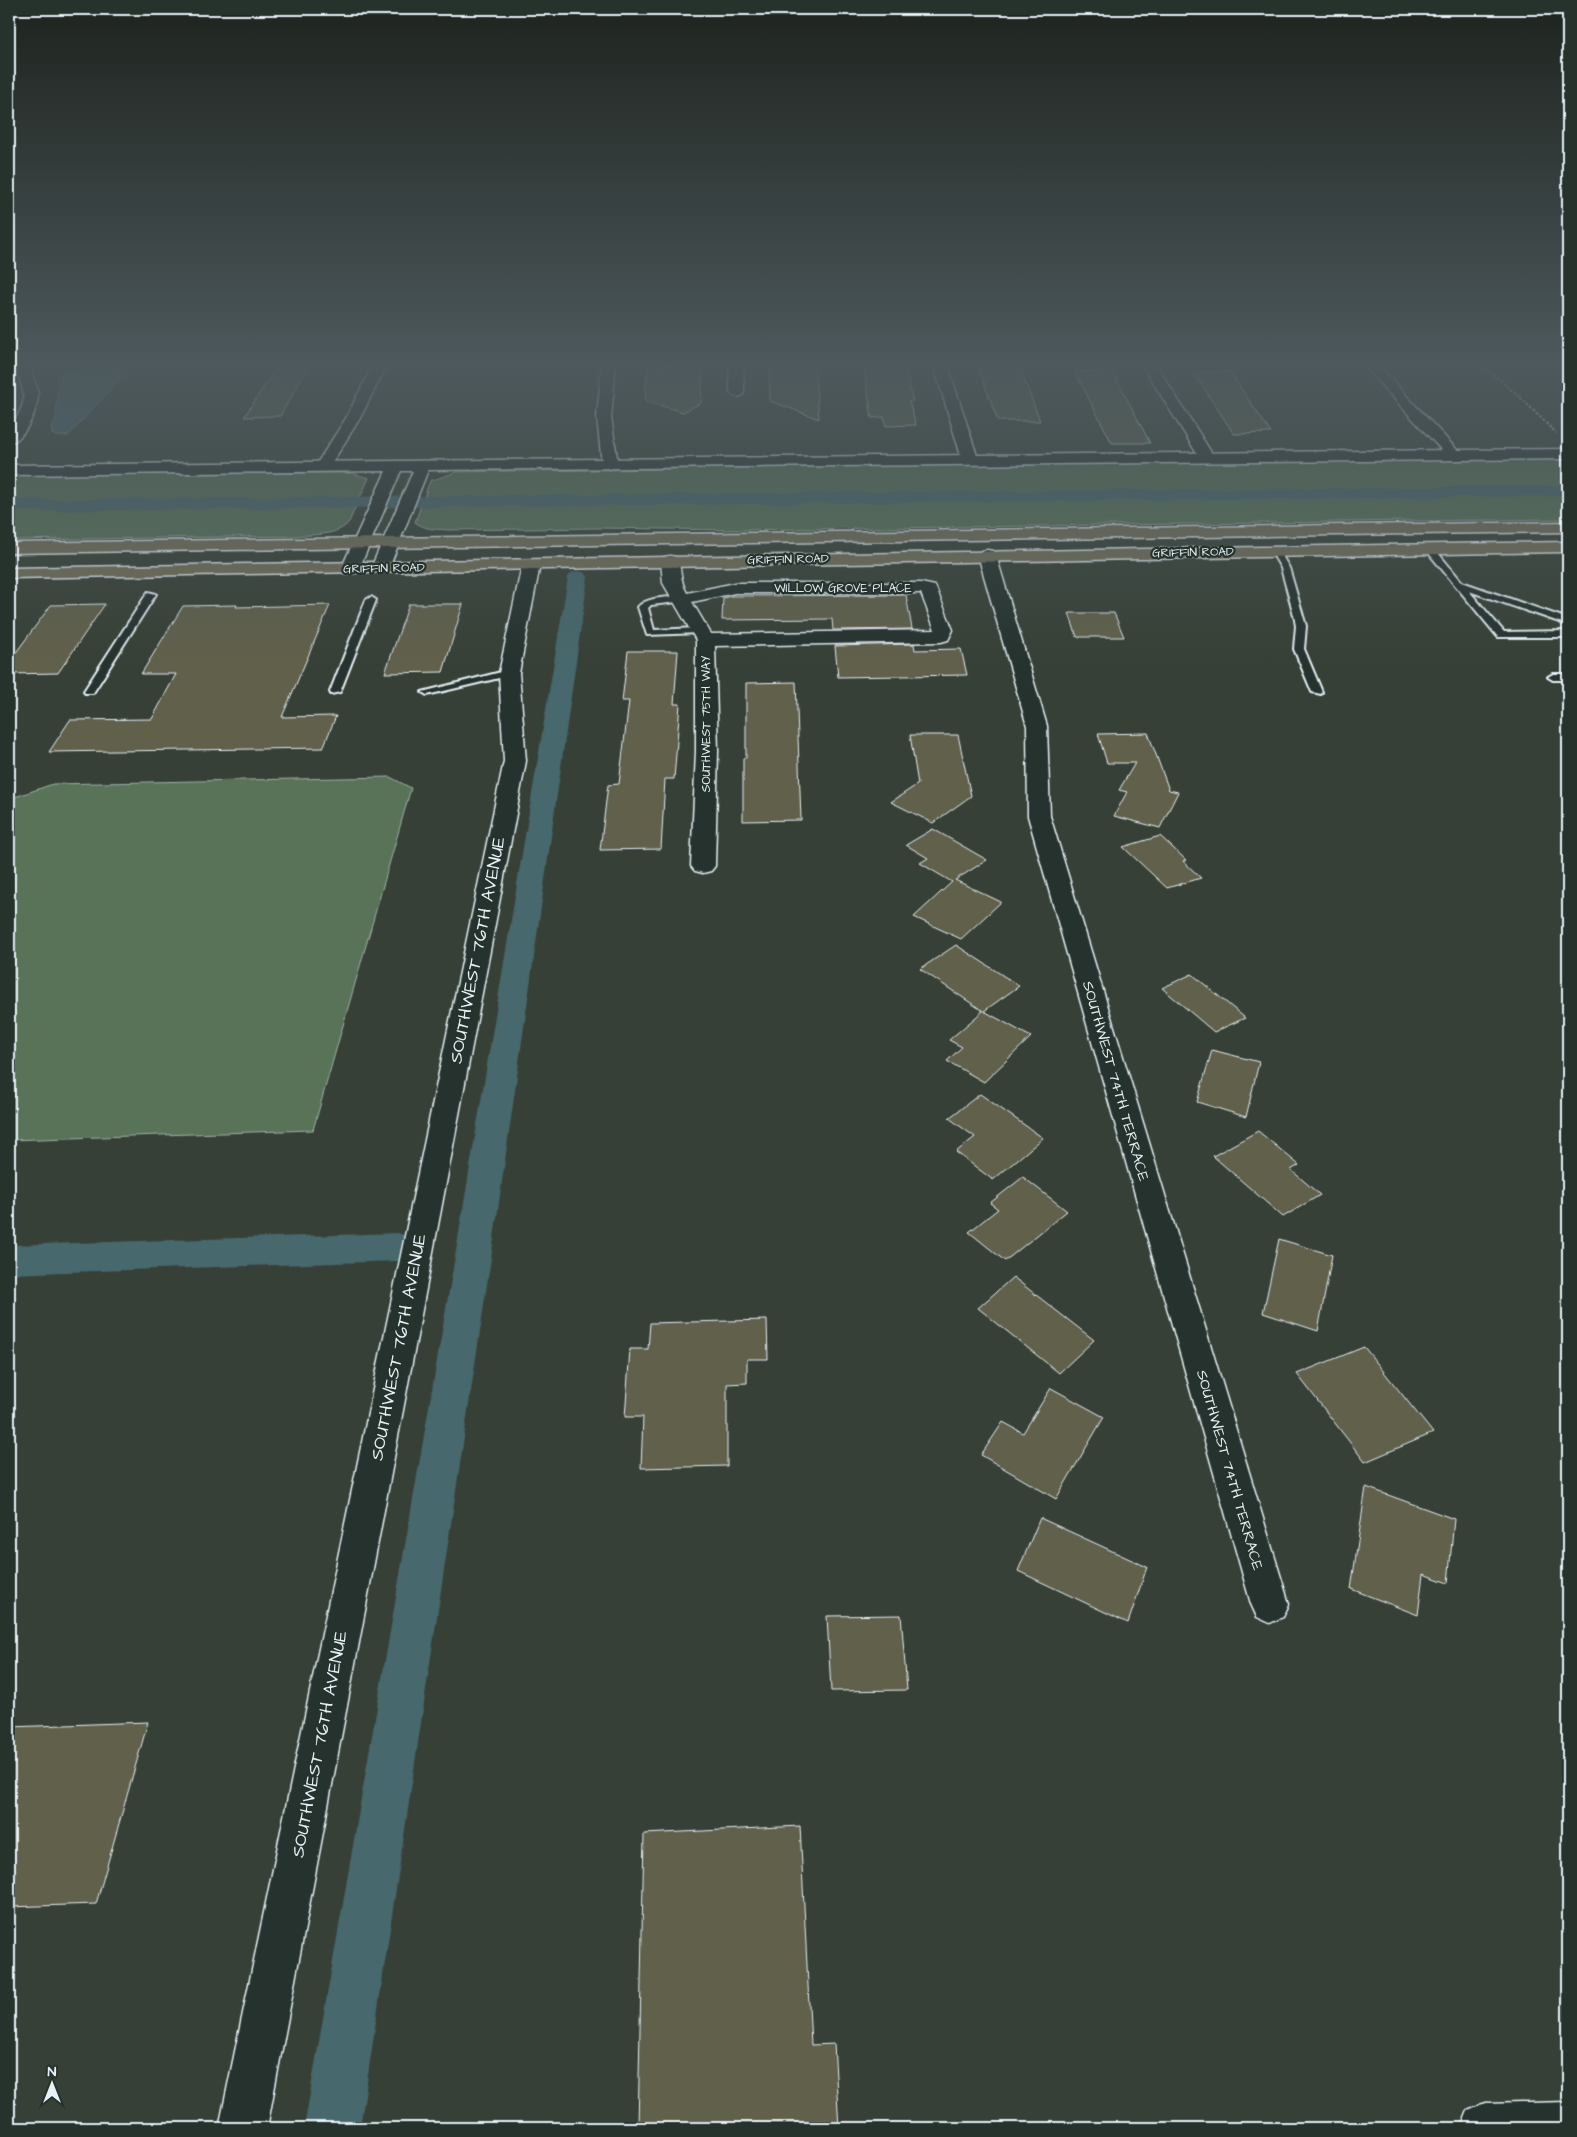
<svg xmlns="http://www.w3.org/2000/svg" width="1577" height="2137" font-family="'Architects Daughter',sans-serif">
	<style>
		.green { fill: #587359; stroke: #a0b2a8 }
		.water { fill: #46676c; stroke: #879ea4 }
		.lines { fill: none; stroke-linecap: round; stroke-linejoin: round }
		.canal { fill: #46676c; fill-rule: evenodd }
		.building { fill: #60604b; stroke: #e8f1f8 }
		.service-casing { stroke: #e8f1f8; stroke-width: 4 }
		.minor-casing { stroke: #e8f1f8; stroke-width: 3 }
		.tertiary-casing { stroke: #e8f1f8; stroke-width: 3 }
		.primary-casing { stroke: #e8f1f8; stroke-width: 3 }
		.path { stroke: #e8f1f8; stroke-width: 2; stroke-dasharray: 2.5 2; stroke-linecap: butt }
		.service { fill: #26332d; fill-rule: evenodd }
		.minor { fill: #26332d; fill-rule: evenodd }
		.tertiary { fill: #26332d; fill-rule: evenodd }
		.primary { fill: #716e59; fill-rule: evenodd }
		.labels { text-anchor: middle; stroke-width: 4.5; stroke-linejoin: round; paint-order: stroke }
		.far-street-label { font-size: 12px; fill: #e8f1f8; stroke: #26332d }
		.street-label { font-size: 15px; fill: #e8f1f8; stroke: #26332d }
		.near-street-label { font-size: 18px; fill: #e8f1f8; stroke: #26332d }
	</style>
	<rect width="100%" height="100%" fill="#374036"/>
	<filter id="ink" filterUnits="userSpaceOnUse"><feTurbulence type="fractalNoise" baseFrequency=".02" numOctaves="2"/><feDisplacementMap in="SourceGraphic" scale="10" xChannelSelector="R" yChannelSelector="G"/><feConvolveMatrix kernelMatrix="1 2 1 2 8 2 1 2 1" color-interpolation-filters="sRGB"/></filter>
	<g filter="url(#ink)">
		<!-- green -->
		<path class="green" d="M 1460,458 L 1568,458 L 1568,519 L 730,530 L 598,528 L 449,530 C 436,529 425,530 415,522 L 430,481 L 456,472 Z
			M 351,473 L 369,478 L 349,522 C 338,536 315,534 298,536 L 9,540 L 9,475 Z
			M 390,777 L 411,788 L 313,1130 L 9,1140 L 9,799 L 53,784 Z"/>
		<!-- water -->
		<path class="water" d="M 121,363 L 134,363 L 68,436 L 56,436 L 52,434 L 51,427 L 56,419 L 59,375 C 79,366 103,377 121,363 Z"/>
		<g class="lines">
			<!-- canal -->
			<path class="canal" d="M 1568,486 L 1568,496 L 9,511 L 9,500 Z
				M 578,571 L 585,573 L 588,577 L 493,1245 L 360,2128 L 304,2128 L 457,1245 L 568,577 L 571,573 Z
				M 398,1233 L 410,1237 L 416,1247 L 410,1257 L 398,1261 L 9,1274 L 9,1245 Z"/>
		</g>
		<!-- building -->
		<path class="building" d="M 769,363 L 814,363 L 819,419 L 770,401 Z
			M 863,363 L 904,363 L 913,401 L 909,401 L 916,425 L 886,426 L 884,417 L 872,418 Z
			M 977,363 L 1018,363 L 1040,421 L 998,421 Z
			M 279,364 L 310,364 L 280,416 L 244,417 Z
			M 703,365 L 701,403 L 683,412 L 645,401 L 648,366 Z
			M 1075,372 L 1113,372 L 1150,443 L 1112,443 Z
			M 1193,372 L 1230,372 L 1271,433 L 1234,434 Z
			M 906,595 L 912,629 L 833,630 L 832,619 L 722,620 L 723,598 L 731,596 Z
			M 105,604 L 58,673 L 9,674 L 9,662 L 51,605 Z
			M 409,604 L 463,604 L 443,672 L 385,673 Z
			M 237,605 L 236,607 L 330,605 L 282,717 L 336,716 L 323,748 L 49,752 L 70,720 L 152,719 L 176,674 L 141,674 L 183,606 Z
			M 1069,613 L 1114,613 L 1124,637 L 1077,637 Z
			M 914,644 L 915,650 L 961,649 L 967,675 L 838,677 L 835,646 Z
			M 628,651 L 678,651 L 674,704 L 680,704 L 674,779 L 665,779 L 661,849 L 600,850 L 608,785 L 619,784 L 629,701 L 622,701 Z
			M 796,682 L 801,820 L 743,821 L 743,758 L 746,758 L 746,683 Z
			M 1148,733 L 1169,790 L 1178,792 L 1160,828 L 1114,816 L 1127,792 L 1119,790 L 1135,763 L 1107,763 L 1098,734 Z
			M 910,735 L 958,735 L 971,796 L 933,823 L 891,802 L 918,784 Z
			M 933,829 L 987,860 L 955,880 L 1001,902 L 961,939 L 914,917 L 952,882 L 920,863 L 928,858 L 906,845 Z
			M 1160,836 L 1186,860 L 1183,861 L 1201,878 L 1167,888 L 1123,847 Z
			M 956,945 L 1019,986 L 984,1011 L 1031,1037 L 984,1082 L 947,1061 L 962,1047 L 949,1040 L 983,1011 L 920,969 Z
			M 1192,974 L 1245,1018 L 1214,1032 L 1162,988 Z
			M 1212,1050 L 1259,1062 L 1246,1117 L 1197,1102 Z
			M 980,1094 L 1043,1138 L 993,1180 L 956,1152 L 975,1137 L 949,1118 Z
			M 1258,1131 L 1299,1165 L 1291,1170 L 1320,1195 L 1283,1217 L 1213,1156 Z
			M 1023,1177 L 1067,1211 L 1005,1261 L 969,1232 L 998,1209 L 990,1203 Z
			M 1279,1239 L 1332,1255 L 1318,1331 L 1263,1313 Z
			M 1013,1277 L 1094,1340 L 1059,1373 L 978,1308 Z
			M 767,1320 L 768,1359 L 747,1359 L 747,1383 L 727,1384 L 727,1466 L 641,1468 L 643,1417 L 625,1417 L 630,1349 L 648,1349 L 650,1323 Z
			M 1364,1347 L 1433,1433 L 1365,1462 L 1297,1374 Z
			M 1051,1388 L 1104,1417 L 1056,1499 L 981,1455 L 1003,1422 L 1023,1433 Z
			M 1366,1487 L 1454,1519 L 1448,1583 L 1423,1574 L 1418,1615 L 1351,1589 Z
			M 1040,1518 L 1147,1567 L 1128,1623 L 1018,1571 Z
			M 901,1615 L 907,1690 L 831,1691 L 827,1616 Z
			M 148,1722 L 96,1904 L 9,1907 L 9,1727 Z
			M 800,1826 L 811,2045 L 834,2044 L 839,2128 L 638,2128 L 644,1834 Z"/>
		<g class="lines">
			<!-- service casing -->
			<g class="service-casing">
				<path id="service" d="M 1427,547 L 1433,547 L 1462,582 L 1568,619 L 1568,625 L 1469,591 L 1504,632 L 1568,631 L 1568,637 L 1498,637 L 1427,551 Z
					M 1275,548 L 1278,549 L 1289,568 L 1306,626 L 1304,649 L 1322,692 L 1321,694 L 1312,692 L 1294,649 L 1296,626 L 1294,615 L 1281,568 L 1271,551 Z
					M 148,592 L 156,594 L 93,693 L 85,693 L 84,691 Z
					M 683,596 L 686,597 L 686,601 L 651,605 L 648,608 L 654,630 L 698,628 L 703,631 L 701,633 L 647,635 L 638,607 C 648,596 669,598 683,596 Z
					M 371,597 L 376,600 L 340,692 L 331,694 L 330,692 L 366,600 Z
					M 509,670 L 512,671 L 512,675 L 427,695 L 422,692 Z
					M 1568,674 L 1568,680 L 1553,680 L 1548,677 L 1553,674 Z"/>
			</g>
			<!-- minor casing -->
			<g class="minor-casing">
				<path id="minor" d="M 17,363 L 31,363 C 30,375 37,383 38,394 C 38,409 25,440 9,443 C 8,427 19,418 23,403 C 26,388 16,377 17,363 Z
					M 374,363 L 388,363 L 360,418 L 327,471 L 317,471 L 314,468 L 346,418 Z
					M 602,363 L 616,363 L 611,417 L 618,464 L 610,469 L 602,464 L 597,417 Z
					M 729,363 L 743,363 L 744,393 L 742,396 L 737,397 L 730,393 Z
					M 933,363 L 947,363 L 978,459 L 975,462 L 965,462 L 962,459 Z
					M 1141,363 L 1155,363 L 1214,457 L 1211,460 L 1201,460 Z
					M 1361,363 L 1376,363 L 1459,452 L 1462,455 L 1459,458 L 1449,458 Z
					M 987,550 L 993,551 L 996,555 L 1047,726 L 1050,816 L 1289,1604 L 1283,1617 L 1270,1623 L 1257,1617 L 1251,1604 L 1028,816 L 1027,726 L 978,555 L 981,551 Z
					M 670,556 L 676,557 C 682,566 679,580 687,593 L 735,583 L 921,583 L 935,586 L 953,630 L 948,640 L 941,642 L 715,646 L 718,751 L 715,866 L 711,871 L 703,873 L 695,871 L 691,866 L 696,751 L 696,640 L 663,583 L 661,561 L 664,557 ZM 735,593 L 921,593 L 935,630 L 711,634 L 692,602 Z
					M 1568,2102 L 1568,2128 L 1461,2128 L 1468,2111 L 1485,2104 Z"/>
			</g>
			<!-- tertiary casing -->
			<g class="tertiary-casing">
				<path id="tertiary" d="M 1568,449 L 1568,459 L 428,470 L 389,568 L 386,572 L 374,572 L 371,568 L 413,471 L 401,471 L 359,569 L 356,573 L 344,573 L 341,569 L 386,471 L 9,475 L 9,465 Z
					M 531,560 L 537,561 L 540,565 L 519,673 L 526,761 L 267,2128 L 219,2128 L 504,761 L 499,673 L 522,565 L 525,561 Z"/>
			</g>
			<!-- primary casing -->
			<g class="primary-casing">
				<path id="primary" d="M 1568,522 L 1568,532 L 9,553 L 9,543 Z
					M 1568,542 L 1568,552 L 9,578 L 9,568 Z"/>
			</g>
			<!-- path -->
			<path class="path" d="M 1479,363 L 1517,394 L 1556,433"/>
			<!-- service -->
			<use href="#service" class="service"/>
			<!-- minor -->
			<use href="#minor" class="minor"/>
			<!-- tertiary -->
			<use href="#tertiary" class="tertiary"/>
			<!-- primary -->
			<use href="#primary" class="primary"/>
		</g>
	</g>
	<!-- sky -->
	<linearGradient id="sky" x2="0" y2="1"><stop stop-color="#1e231e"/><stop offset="0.55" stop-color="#4d595d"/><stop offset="1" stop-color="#4d595d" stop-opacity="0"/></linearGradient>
	<rect width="1577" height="662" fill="url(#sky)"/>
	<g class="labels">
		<!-- far-street labels -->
		<g class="far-street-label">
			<text transform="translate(1193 552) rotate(-1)" y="4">GRIFFIN ROAD</text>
			<text transform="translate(788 559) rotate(-1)" y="4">GRIFFIN ROAD</text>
			<text transform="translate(384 568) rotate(-1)" y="4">GRIFFIN ROAD</text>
			<text x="843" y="592">WILLOW GROVE PLACE</text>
			<text transform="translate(706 724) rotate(-90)" y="4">SOUTHWEST 75TH WAY</text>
		</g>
		<!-- street labels -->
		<g class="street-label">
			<text transform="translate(1116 1081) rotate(74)" y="5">SOUTHWEST 74TH TERRACE</text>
			<text transform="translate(1230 1470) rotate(74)" y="5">SOUTHWEST 74TH TERRACE</text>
		</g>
		<!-- near-street labels -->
		<g class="near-street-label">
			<text transform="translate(477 950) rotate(-79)" y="6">SOUTHWEST 76TH AVENUE</text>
			<text transform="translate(398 1347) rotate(-79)" y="6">SOUTHWEST 76TH AVENUE</text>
			<text transform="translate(319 1744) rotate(-79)" y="6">SOUTHWEST 76TH AVENUE</text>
		</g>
	</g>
	<!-- margin -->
	<rect width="1577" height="2137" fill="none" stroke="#26332d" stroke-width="30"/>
	<rect x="15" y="15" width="1547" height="2107" fill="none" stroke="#e8f1f8" stroke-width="2" filter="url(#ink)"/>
	<!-- north arrow -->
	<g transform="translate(52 2084)" stroke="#26332d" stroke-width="4" paint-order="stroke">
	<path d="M0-4L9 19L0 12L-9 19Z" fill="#e8f1f8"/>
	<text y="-8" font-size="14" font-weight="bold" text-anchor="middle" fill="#e8f1f8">N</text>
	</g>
</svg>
